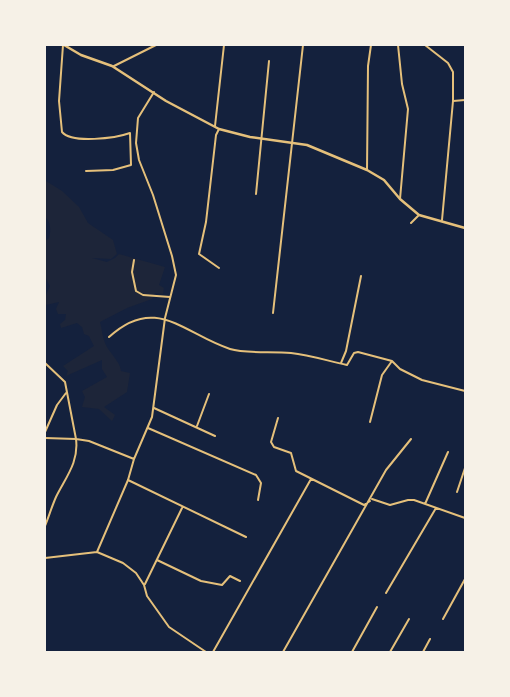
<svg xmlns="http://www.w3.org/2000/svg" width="510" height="697" font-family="'Fira Sans',sans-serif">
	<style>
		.green { fill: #1d2539 }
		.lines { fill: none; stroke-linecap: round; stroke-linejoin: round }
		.minor { stroke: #e5c07b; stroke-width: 2 }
		.tertiary { stroke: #e5c07b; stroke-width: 2.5 }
	</style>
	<rect width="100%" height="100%" fill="#14213d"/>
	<!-- green -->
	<path class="green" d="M 46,181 L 62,191 L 79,207 L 88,223 L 113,240 L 117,254 L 111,259 L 92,258 L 107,262 L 115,258 L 119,254 L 165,267 L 159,285 L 164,288 L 163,294 L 155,293 L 152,299 L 127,308 L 100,322 C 102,329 102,336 105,343 C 109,353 120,361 121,371 L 130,373 L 127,392 L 104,407 L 115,415 L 112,421 L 99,409 L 82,407 L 85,397 L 82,391 L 107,377 L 102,369 L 102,360 L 66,376 L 68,371 L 63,366 L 94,346 L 89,336 L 84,334 L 82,327 L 77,323 L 61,328 L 60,324 L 65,320 L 66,314 L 58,314 L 56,309 L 59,302 L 46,305 L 45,297 L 50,286 L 45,277 L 45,241 L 49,238 C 51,231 51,222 45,217 Z"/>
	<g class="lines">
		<!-- minor -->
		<path class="minor" d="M 63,45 L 59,101 L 62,132 C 72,144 116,138 130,133 L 131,165 L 113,170 L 86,171
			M 398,45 L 402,84 L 408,109 L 400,199
			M 425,45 L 448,63 L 453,72 L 453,101 L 442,220
			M 114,66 L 156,45
			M 453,101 L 465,100
			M 215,126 L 224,45
			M 219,129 L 216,135 L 206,222 L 199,254 L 219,268
			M 367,170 L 368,66 L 371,45
			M 256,194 L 269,61
			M 411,223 L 418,216
			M 134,260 L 132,272 L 136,291 L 143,295 L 170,297
			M 273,313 L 303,45
			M 109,337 C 156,294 184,334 230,349 C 246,354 273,351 291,353 C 310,355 328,361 347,365 L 354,353 L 358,352 L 392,361 L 400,369 L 422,380 L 465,391
			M 45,363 L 65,382 L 76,439 L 89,441 L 134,459
			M 341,363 L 346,351 L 361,276
			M 154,408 L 215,436
			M 278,418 L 271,442 L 274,447 L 291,453 L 296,471 L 364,505 L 370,501
			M 370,422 L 382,375 L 392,361
			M 197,426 L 209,394
			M 148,428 L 256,475 L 261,483 L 258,500
			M 45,432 L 57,405 L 66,393
			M 45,438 L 76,439 C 79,462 66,477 56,497 C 52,506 49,516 45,526
			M 128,480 L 246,537
			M 457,492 L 465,468
			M 372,499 L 390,505 L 408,500 L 414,500 L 465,518
			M 425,504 L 448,452
			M 97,552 L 128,480 L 134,459 L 152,417 L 165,318 L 176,275 L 172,256 L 153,195 L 139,160 L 136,143 L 138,118 L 154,92
			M 45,558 L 97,552 L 123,563 L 136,573 L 144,585 L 147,596 L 169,627 L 206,652
			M 157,560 L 201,581 L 222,585 L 230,576 L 240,581
			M 145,584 L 182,508
			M 386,593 L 436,508
			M 443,619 L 465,579
			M 213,652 L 311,479
			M 283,652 L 386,470 L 411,439
			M 352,652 L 377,607
			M 390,652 L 409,619
			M 423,652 L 430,639"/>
		<!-- tertiary -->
		<path class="tertiary" d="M 64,45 L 81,55 L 112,66 L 166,101 L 219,129 L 250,137 L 307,145 L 367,170 L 384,180 L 400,199 L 419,215 L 465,228"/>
	</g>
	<!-- border -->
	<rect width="510" height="697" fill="none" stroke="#f6f1e7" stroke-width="92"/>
</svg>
